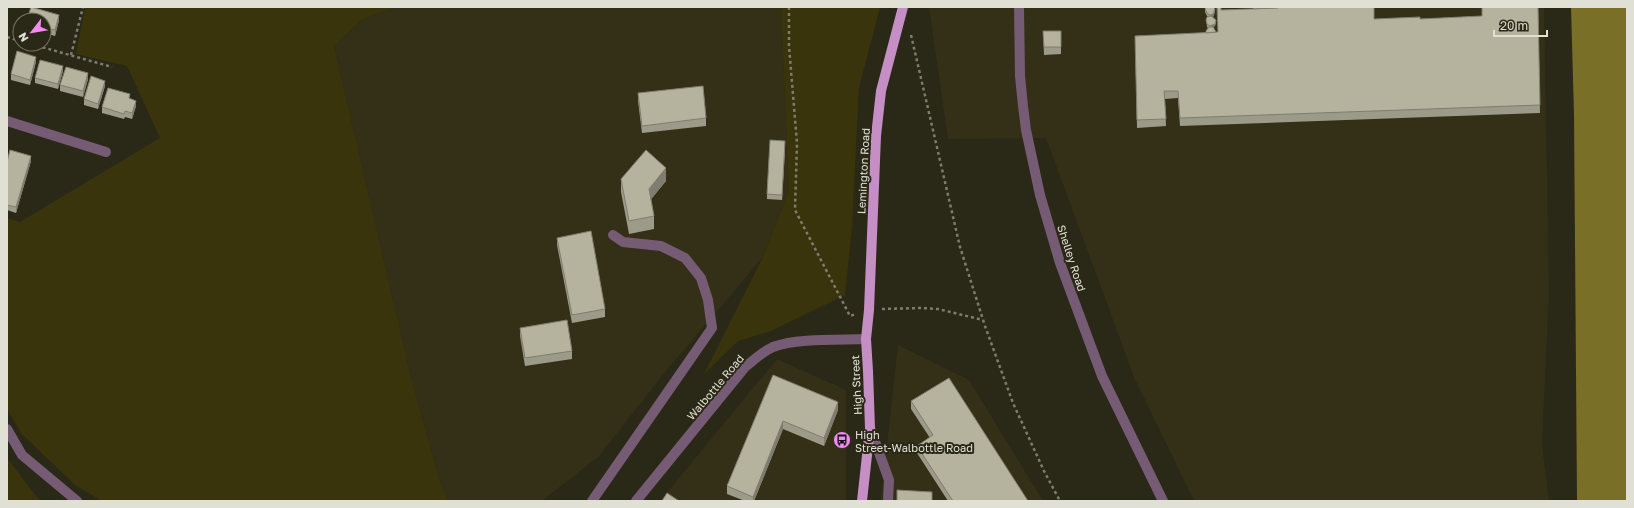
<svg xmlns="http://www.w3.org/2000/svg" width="1634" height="508" font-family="'Golos Text',sans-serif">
<rect width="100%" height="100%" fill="#2a2817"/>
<g fill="#333017">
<path d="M397 7H781L789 190 763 257 666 371 599 456 542 501H449L440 482 410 373 334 46 363 19Z"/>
<path d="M929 7H1544L1549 293 1542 444 1549 501H1194L1134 377 1046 138 948 139Z"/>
<path d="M898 345 969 380 1043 501H881Z"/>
<path d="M777 359 846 390V501H660Z"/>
</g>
<g fill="#39340c">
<path d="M85 7H397L363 19 334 46 410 373 440 482 449 501H102L75 485 21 433 7 409V218L20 222 160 138 127 66 76 54Z"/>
<path d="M781 7H880L859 88 852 226 845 295 771 331 738 341 704 374 763 257 789 190Z"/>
<path d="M7 458 40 501H7Z"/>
</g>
<path fill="#796f27" d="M1571 7H1627V501H1577L1574 115Z"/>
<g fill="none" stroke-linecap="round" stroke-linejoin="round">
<g stroke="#7d7c6e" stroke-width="2.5" stroke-dasharray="3 3" stroke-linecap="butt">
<path d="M789 7V46L797 143 795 210 850 316 856 314"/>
<path d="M911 35 960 247 985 326 1013 403 1044 471 1060 501"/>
<path d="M7 37 20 41"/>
<path d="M31 44 112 67"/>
<path d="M71 55 83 7"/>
<path d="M882 309 921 308 938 309 983 320"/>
</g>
<g stroke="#765b75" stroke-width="10">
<path d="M1019 7 1020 76 1023 106 1026 130 1040 195 1060 263 1102 376 1163 501"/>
<path d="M7 121 106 152"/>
<path d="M870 428 889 480 888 501"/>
<path d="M7 429 22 455 77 501"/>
<path d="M592 501 712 328 708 300 701 278 685 258 661 246 623 242 613 235"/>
<path d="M636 501 745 367C754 360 762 352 773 347 795 338 840 340 866 339"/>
</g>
<path stroke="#c58ec4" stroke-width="10" d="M862 501 870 428 868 371 866 339 869 310 876 136 881 91 903 7"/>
</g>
<g fill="#9c9a88">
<path d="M1253 7H1262V8L1374 19H1420L1482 16 1538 7 1540 113 1180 126 1178 98 1165 99 1166 126 1137 128 1135 36 1206 33V31L1208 28 1207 27 1206 20 1208 17 1207 16 1205 12V9L1215 12 1213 17 1216 23 1215 26 1213 27 1216 32H1218L1221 10 1253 9Z"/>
<path d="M44 20H59L55 36 44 33Z"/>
<path d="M1043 31H1061V54L1044 55Z"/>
<path d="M36 62 30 85 11 80V74Z"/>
<path d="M63 71 58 89 35 83V78Z"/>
<path d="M88 79 83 97 60 91V85Z"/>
<path d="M105 86 98 109 84 105V99Z"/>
<path d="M638 93 706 118V126L642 133 638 101Z"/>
<path d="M130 99 136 106 132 119 125 117 124 119 102 113V107Z"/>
<path d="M785 147 782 200 767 199V194Z"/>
<path d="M31 161 16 213 7 210V162Z"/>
<path d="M621 179 666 181 651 199 654 216V229L629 234 621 192Z"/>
<path d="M557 238 605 309V317L572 323 557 245Z"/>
<path d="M520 328 572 351V359L525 366 520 336Z"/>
<path d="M773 375 838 410 824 446 783 429 754 501H745L727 494V486Z"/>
<path d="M911 401 1028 501H948L917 453V446L930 438 911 409Z"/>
</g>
<g fill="#7f7d6f">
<path d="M1215 9V12L1213 17 1210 18V15Z"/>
<path d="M59 15V20L55 36V30Z"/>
<path d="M1216 20 1215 26 1210 29V26Z"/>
<path d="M36 57V62L30 85V80Z"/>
<path d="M63 66V71L58 89V84Z"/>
<path d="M88 73V79L83 97V91Z"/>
<path d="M105 81V86L98 109V104Z"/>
<path d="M136 101V106L132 119V113Z"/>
<path d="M785 141V147L782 200V195Z"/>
<path d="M31 156V161L16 213V207Z"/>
<path d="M666 168V181L649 202V189Z"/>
<path d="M838 402V410L824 446V438Z"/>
<path d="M783 421V429L754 501H753V497Z"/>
</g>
<g fill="#b5b39e" stroke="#7f7d6f">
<path d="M31 7 59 15 55 30 44 27V20H27Z"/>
<path d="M1206 7H1213L1215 9 1213 14 1210 15 1207 13 1205 9Z"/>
<path d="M1217 7H1221V10L1278 8V7H1374V19L1420 17V19L1482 16V7H1538L1540 105 1180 118 1178 91H1164L1166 119 1137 120 1135 36 1218 32Z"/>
<path d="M1253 7H1262L1260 8 1254 9Z"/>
<path d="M1211 16 1216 20 1215 24 1210 26 1207 24 1206 20 1207 17Z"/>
<path d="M1209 27H1213L1216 32 1206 33V31Z"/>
<path d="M1043 31H1061V47H1044Z"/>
<path d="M17 51 36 57 30 80 11 74Z"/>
<path d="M40 60 63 66 58 84 35 78Z"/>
<path d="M66 67 88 73 83 91 60 85Z"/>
<path d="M91 76 105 81 98 104 84 99Z"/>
<path d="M703 86 706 118 642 126 638 93Z"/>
<path d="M108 88 130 94 129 98 136 101 132 113 125 111 124 114 102 107Z"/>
<path d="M770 140 785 141 782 195 767 194Z"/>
<path d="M10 150 31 156 16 207 7 205V162Z"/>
<path d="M646 150 666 168 649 189 654 216 629 221 621 179Z"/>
<path d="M591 231 605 309 572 315 557 238Z"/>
<path d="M567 320 572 351 525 358 520 328Z"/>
<path d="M773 375 838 402 824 438 783 421 753 497 727 486Z"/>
<path d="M949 378 1028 501H953L917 446 933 435 911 401Z"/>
<path d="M897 490 932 492V501H897Z"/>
<path d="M667 493 679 501H662Z"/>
</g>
<defs>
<g id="bus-disc" transform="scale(0.9)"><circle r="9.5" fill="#f28af2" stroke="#2a2817"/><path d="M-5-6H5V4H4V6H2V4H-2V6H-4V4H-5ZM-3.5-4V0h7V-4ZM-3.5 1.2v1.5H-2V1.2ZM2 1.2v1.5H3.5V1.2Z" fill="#111"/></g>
</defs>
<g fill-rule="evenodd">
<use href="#bus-disc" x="842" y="440"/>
</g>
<g text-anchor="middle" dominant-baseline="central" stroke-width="4" stroke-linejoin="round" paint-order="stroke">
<g font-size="11" fill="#e1e0d5" stroke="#2a2817">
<text transform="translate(863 171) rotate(-87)">Lemington Road</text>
<text transform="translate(1072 258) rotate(72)">Shelley Road</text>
<text transform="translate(856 385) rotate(-93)">High Street</text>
<text transform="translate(715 387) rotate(-50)">Walbottle Road</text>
</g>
<g font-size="11" fill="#e1e0d5" stroke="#2a2817" text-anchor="start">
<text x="855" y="434">High<tspan x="855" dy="13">Street-Walbottle Road</tspan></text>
</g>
</g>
<rect width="1634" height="508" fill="none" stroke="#e1e0d5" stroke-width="16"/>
<g transform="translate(32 32) rotate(239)"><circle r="19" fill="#2a2817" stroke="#737263"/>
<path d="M0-3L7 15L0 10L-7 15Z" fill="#f28af2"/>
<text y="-6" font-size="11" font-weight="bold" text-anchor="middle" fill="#e1e0d5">N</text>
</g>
<path d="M1494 30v6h53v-6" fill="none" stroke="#e1e0d5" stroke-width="2"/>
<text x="1500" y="30" font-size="12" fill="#e1e0d5" stroke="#2a2817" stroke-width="3" paint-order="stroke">20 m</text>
</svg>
